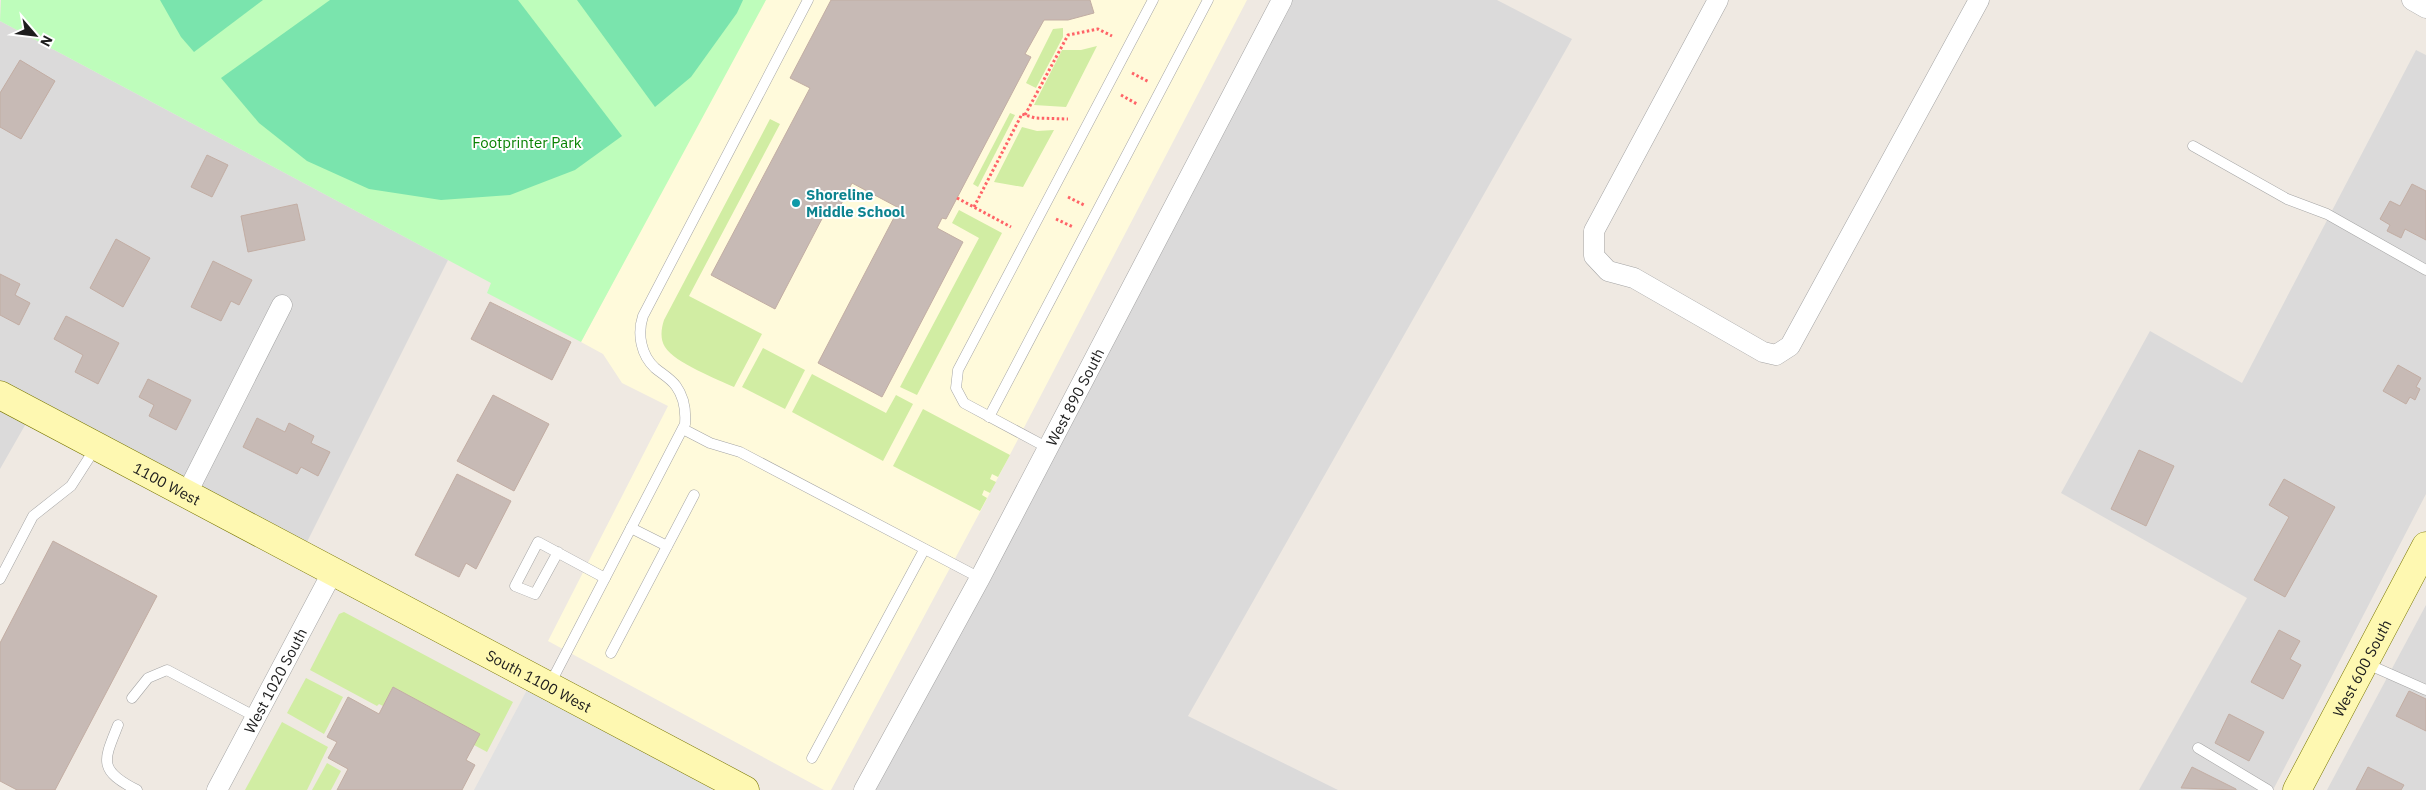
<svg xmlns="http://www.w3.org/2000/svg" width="2426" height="790" font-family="'IBM Plex Sans',sans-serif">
<rect width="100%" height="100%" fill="#efe9e2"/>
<g fill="#dbdada">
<path d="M1282 0H1497L1572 39 1188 716 1338 790H864Z"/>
<path d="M0 21 448 260 301 554 32 413 0 469Z"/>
<path d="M2416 50 2426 55V494L2273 790H2139L2247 598 2061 493 2150 331 2242 383Z"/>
<path d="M2426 605V790H2327Z"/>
</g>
<path fill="#fffadb" d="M764 0H1247L980 512 831 790H824L548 641 668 406 622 383 603 354 581 342Z"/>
<g fill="#d1eda3">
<path d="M1063 28V37L1036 88 1026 83 1053 29Z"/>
<path d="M1097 46 1066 107 1034 105 1062 50H1081Z"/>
<path d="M1010 113 1015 115 978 187 973 184Z"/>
<path d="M770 119 780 124 689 296 762 334 734 387C717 379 675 363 665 347 660 339 661 329 664 320Z"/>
<path d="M1022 127 1037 131 1054 130 1023 187 994 182Z"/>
<path d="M959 210 1002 233 917 395 900 387 979 238 952 223Z"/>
<path d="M763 348 805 370 785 409 742 387Z"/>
<path d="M812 374 886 413 896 395 913 404 883 461 792 412Z"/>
<path d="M923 409 1010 455 998 477 992 474 990 479 996 482 990 493 984 490 982 495 987 498 980 511 893 466Z"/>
<path d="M344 612 513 702 487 752 474 745 480 734 393 687 383 706 379 704 377 706 310 670 339 614Z"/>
<path d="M306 678 343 697 324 734 287 713Z"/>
<path d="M282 722 328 747 307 790H245Z"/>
<path d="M327 763 341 771 331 790H312Z"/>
</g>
<path fill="#befdbb" d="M1 0H766L581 342 487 293 491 283 0 21Z"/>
<g fill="#7ae4ad">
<path d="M160 0H263L194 52 181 37Z"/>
<path d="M330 0H518L622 136 575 170 510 195 441 200 369 189 307 161 259 123 221 78Z"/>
<path d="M577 0H743L737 13 691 77 655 107Z"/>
</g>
<path fill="#e1e1e1" d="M527 690 711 788 710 790H474Z"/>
<g fill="#c7bab5" stroke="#c2ada3">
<path d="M831 0H1090L1094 13 1068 20H1044L1025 54 1031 57 946 219 942 218 937 228 963 242 882 397 818 363 899 208 852 183 834 218 825 213 775 309 711 275 810 88 790 78Z"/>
<path d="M20 60 55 81 21 139 0 127V93Z"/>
<path d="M207 155 228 165 212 197 191 187Z"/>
<path d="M2412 184 2426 191V240L2405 229 2401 238 2387 231 2390 225 2380 219 2390 201 2400 206Z"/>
<path d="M297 204 305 240 248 252 241 216Z"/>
<path d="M116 239 150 258 123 307 90 288Z"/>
<path d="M213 261 252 280 239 305 231 301 221 321 191 307Z"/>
<path d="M0 274 20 284 15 295 30 303 19 325 0 315Z"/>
<path d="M490 302 571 342 552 380 471 339Z"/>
<path d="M66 316 119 343 98 384 75 372 83 355 54 339Z"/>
<path d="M2398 365 2421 378 2416 387 2420 389 2415 400 2410 397 2406 404 2383 391Z"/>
<path d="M148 379 191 400 176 430 149 416 154 405 139 397Z"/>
<path d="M493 395 549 424 514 491 457 461Z"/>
<path d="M257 418 285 432 289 423 314 436 311 443 330 452 318 476 301 467 297 474 243 447Z"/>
<path d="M2139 450 2174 466 2146 526 2111 509Z"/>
<path d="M457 474 511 501 476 569 466 563 459 577 415 555Z"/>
<path d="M2284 479 2335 507 2285 597 2254 580 2289 517 2269 505Z"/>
<path d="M53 541 157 596 55 790H17L0 781V643Z"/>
<path d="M2279 630 2300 641 2290 659 2301 665 2283 699 2251 682Z"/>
<path d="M393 687 480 734 466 760 475 765 462 790H337L348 769 328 758 337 742 327 737 348 697 379 714Z"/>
<path d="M2409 691 2426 699V731L2396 716Z"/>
<path d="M2229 714 2264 732 2249 761 2215 743Z"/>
<path d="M2192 767 2236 789V790L2181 788Z"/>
<path d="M2368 767 2404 785 2401 790H2356Z"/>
</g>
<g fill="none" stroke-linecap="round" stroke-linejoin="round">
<g stroke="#a4a4a4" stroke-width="11">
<g id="lane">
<path d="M2193 146 2287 199 2327 214 2426 270"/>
<path d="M989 417 1208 0"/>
<path d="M683 429 710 443 740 452 980 578"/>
<path d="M1048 448 964 403 956 388 958 370 1153 0"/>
<path d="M631 528 667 546"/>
<path d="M558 552 535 594 515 586 538 542 605 578"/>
<path d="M0 579 33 516 71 486 96 447"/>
<path d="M611 653 694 495"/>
<path d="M2365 663 2426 690"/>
<path d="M550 684 685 424C686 411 684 397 676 386 670 378 662 374 655 368 641 355 637 334 643 316L808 0"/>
<path d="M132 698 148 678 167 670 256 717"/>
<path d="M118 725C104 760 97 770 137 790"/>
<path d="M2198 748 2268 790"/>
<path d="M812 758 924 550"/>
</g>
</g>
<g stroke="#a4a4a4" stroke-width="21">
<g id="street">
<path d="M1718 0 1594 231V256L1608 271 1634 278 1763 352 1776 355 1790 346 1979 0"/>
<path d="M2412 0 2426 8"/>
<path d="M186 495 282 305"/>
<path id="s1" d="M217 790 333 571"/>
<path id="s2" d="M864 790 980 578 1282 0"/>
</g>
</g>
<g stroke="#787600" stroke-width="29">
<g id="secondary">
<path id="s3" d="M0 395 745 790"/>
<path id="s4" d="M2297 790 2426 546"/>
</g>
</g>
<g stroke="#ff6367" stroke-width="3" stroke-dasharray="2.5 2.5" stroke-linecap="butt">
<path d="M1132 73 1149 82"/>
<path d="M1121 95 1137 104"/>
<path d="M1025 115 1068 35 1098 29 1112 36"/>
<path d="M1068 197 1084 205"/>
<path d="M957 198 1011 227"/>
<path d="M974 207 1022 114 1035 118 1068 119"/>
<path d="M1056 219 1073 227"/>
</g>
<use href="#lane" stroke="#fff" stroke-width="10"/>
<use href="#street" stroke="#fff" stroke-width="20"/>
<use href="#secondary" stroke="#fef8b1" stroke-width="28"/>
</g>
<circle fill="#0f9aa8" stroke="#fff" stroke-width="2" cx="796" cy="203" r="5"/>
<g text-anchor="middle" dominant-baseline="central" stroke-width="4" stroke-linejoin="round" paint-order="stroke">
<g font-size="15" fill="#098204" stroke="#fff">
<text x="527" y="142">Footprinter Park</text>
</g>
<g font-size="15" font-weight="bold" fill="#0d838f" stroke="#fff" text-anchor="start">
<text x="806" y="194">Shoreline<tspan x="806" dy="17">Middle School</tspan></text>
</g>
<g font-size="15" fill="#1d1d1d" stroke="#fff">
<text stroke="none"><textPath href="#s2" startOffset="446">West 890 South</textPath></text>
<text stroke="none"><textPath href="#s3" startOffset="189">1100 West</textPath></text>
<text stroke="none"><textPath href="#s4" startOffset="138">West 600 South</textPath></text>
<text stroke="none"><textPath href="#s1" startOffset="124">West 1020 South</textPath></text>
<text stroke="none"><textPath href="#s3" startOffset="610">South 1100 West</textPath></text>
</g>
</g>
<g transform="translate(35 35) rotate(118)" stroke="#ffffff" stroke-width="4" paint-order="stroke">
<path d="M0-4L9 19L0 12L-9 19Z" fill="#1d1d1d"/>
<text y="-8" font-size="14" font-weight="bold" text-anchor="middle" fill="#1d1d1d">N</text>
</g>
</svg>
